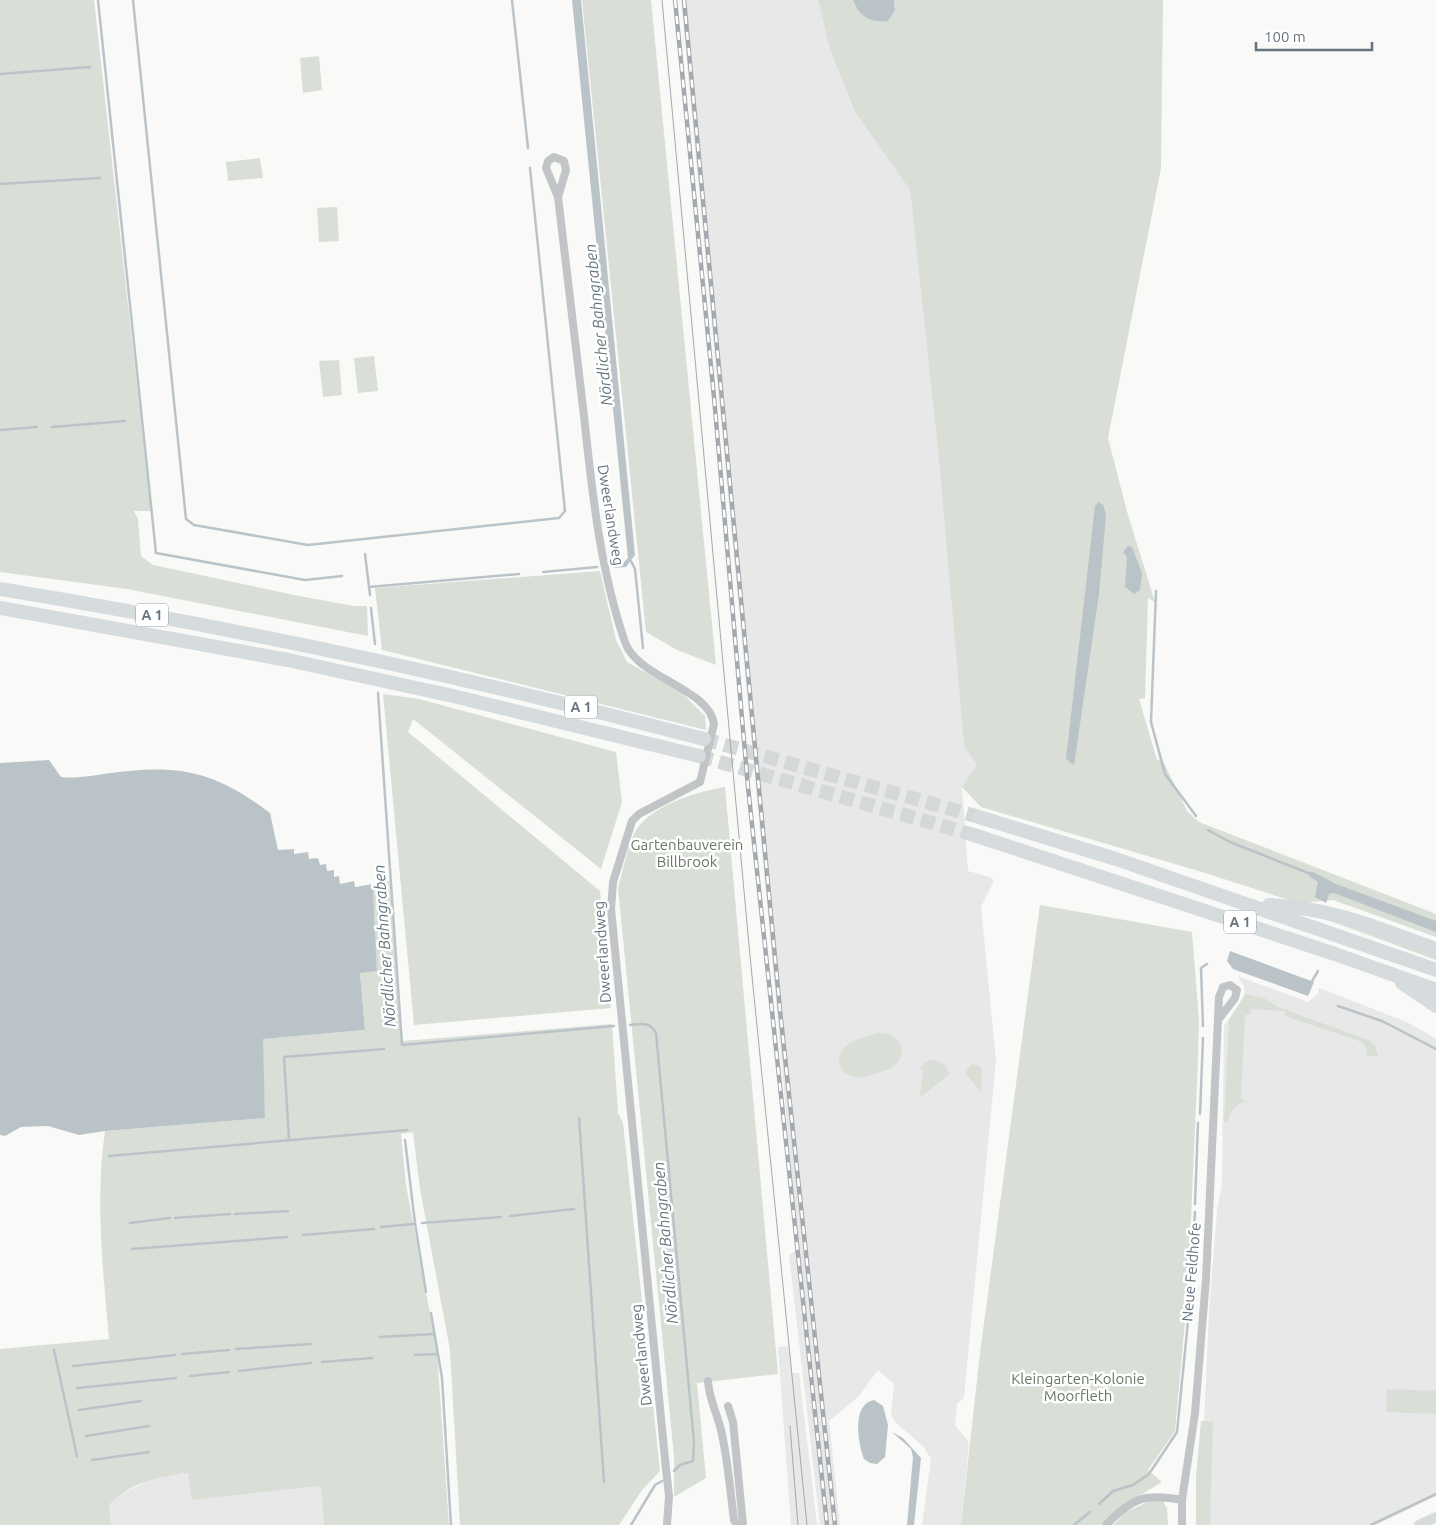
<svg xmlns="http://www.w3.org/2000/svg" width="1436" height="1525" font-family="Ubuntu,sans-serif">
<rect width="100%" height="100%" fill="#f9f9f7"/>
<g fill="#e7e8e7">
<path d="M681 0H818L830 50 855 112 910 190 938 451 964 746 977 765 962 787 968 871 990 877 994 881 981 907 996 1060 964 1397 957 1404 955 1425 969 1442 961 1525H922L931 1459 923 1446 895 1422 891 1414 894 1384 878 1370 859 1396 829 1421 840 1525H820L789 1255 798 1249 776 999Z"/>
<path d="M1238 976 1308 1002 1318 994 1319 988 1407 1022 1436 1039V1496L1376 1525H1205L1201 1489 1209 1312 1217 1211 1222 1184 1224 1026 1245 996 1244 987Z"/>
<path d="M789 1346 792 1373H799L817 1525H791L778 1347Z"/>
<path d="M189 1473 192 1500 321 1486 324 1525H111L109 1505 117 1496 158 1476Z"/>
</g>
<g fill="#d9ded7">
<path d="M0 0H94L151 511H134L138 519 141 556 153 565 299 596 354 606H367L368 636 127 589 0 572Z"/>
<path d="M582 0H651L716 665 677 650 646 632Z"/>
<path d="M818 0H853L856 8 895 10 894 0H1163L1161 168 1108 438 1128 515 1155 602 1148 598 1145 698 1139 699 1157 760 1162 759 1187 811 1199 822 1436 914V937L1333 900 1298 903 1202 872 981 807 962 787 977 765 964 746 938 451 910 190 855 112 830 50Z"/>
<path d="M319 56 322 90 303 93 300 58Z"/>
<path d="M260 158 263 178 228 181 226 162Z"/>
<path d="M337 207 339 241 319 242 317 208Z"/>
<path d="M374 356 378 391 358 393 354 358Z"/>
<path d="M339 360 342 395 323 397 319 361Z"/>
<path d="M600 571 616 640 627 662 681 692 705 716 706 730 382 650 375 588Z"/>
<path d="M383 694 419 699 616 752 622 802 601 869 413 719 408 732 600 891 611 1008 414 1025Z"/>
<path d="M725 787 778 1374 697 1383 706 1478 674 1497V1456L618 888C623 871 626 852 633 836 646 806 696 792 725 787Z"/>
<path d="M389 881 403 1041 612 1024 618 1113 623 1123 660 1471 642 1490 619 1525H460L450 1350 420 1189 413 1132 401 1134 406 1185 437 1351 449 1525H324L321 1486 192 1500 188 1473C160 1476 128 1483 109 1505L111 1525H0V1349L109 1339C103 1270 95 1200 105 1131L265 1118 262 1039 365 1030 360 972 377 971 373 884Z"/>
<path d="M1040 905 1192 932 1199 1021 1198 1059 1188 1288 1175 1431 1148 1470 1162 1482 1119 1508 1101 1525H961L980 1353Z"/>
<path d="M1314 913 1436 953V960L1314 915Z"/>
<path d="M1245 994 1264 998 1278 1007 1368 1040 1375 1045 1378 1056H1367L1366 1047 1362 1042 1285 1016V1011L1251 1009 1250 1015H1245L1241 1099 1246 1101C1235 1105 1230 1110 1228 1122H1224L1229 1020Z"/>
<path d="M878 1033C896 1031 911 1051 895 1065 888 1071 876 1073 867 1076 846 1084 829 1060 846 1046 854 1039 868 1037 878 1033Z"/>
<path d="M935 1060 944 1064 950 1074 919 1098 924 1070 920 1069C923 1062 929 1060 935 1060Z"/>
<path d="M972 1064 977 1065 982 1069 981 1092 965 1073Z"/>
<path d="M1387 1389 1436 1391V1414L1386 1412Z"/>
<path d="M1201 1421H1213L1210 1525H1196V1477Z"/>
<path d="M1150 1501H1163L1167 1508 1168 1525H1113L1126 1512Z"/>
</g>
<g fill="#bac4c8">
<path d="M572 0H581L635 555 626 567 613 568 614 562H624L628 558Z"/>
<path d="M853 0H894L895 10 888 21C871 23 859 17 853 0Z"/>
<path d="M1099 502 1103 505 1106 515 1099 594 1074 765 1066 759 1095 506Z"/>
<path d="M1128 546 1132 547 1142 573 1140 590 1134 594 1125 587 1127 557 1123 552Z"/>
<path d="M49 760 61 777C79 779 93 775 111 773 180 764 214 771 270 813L278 850 294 849V854L308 852 309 859 318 858 320 865 326 864 327 871 334 870V877L339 876 340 884 354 881 355 887 373 884 377 971 360 973 365 1030 263 1039 265 1118 105 1131 79 1135 48 1126 21 1127 5 1136 0 1135V763Z"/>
<path d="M1311 871 1336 884 1436 921V932L1334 893 1329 894 1326 903 1315 897 1318 882 1309 876Z"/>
<path d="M1230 951 1314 982 1308 996 1233 969 1227 961Z"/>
<path d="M874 1400 883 1406 888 1425 885 1457 877 1464 870 1463 864 1459C858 1444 851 1404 874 1400Z"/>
<path d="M892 1432 903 1438 921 1458 914 1525H907L913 1457 911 1449Z"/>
</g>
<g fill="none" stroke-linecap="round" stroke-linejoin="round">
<g stroke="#bac4c8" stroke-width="2.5">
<path d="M98 0 156 553 305 580 342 576"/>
<path d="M133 0 186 519 194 525 308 545 559 518 565 511 530 168"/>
<path d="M512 0 528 148"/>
<path d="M0 74 90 67"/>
<path d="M0 184 100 178"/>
<path d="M52 427 125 421"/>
<path d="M0 430 37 427"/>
<path d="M365 554 370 595"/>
<path d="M631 561 635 569 643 648"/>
<path d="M543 572 597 567"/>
<path d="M369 587 519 574"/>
<path d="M1156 591 1151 722 1165 774 1196 816"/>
<path d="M371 608 375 644"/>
<path d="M378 693 402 1045 614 1026"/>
<path d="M1208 830 1230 842 1313 875"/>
<path d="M1311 983 1318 971"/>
<path d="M1338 1006 1382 1021 1436 1049"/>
<path d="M630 1025C641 1024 650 1021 656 1033L694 1442 693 1461 680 1465 674 1471"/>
<path d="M1203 1026 1201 968 1207 964"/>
<path d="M1200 1114 1203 1038"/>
<path d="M579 1118 604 1482"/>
<path d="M289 1140 284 1057 384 1049"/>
<path d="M405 1140 415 1223 426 1292"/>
<path d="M109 1156 407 1130"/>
<path d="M1195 1204 1198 1123"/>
<path d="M235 1214 288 1211"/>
<path d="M510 1216 574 1209"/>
<path d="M175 1218 230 1214"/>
<path d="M130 1223 170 1218"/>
<path d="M422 1223 501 1217"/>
<path d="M381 1227 414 1224"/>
<path d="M303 1235 374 1229"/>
<path d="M132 1249 287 1237"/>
<path d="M431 1313 442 1378 451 1525"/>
<path d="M380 1337 434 1334"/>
<path d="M236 1349 311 1344"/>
<path d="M54 1350 77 1456"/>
<path d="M182 1354 229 1350"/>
<path d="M415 1355 438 1354"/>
<path d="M322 1362 372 1358"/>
<path d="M73 1366 175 1355"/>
<path d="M239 1371 311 1363"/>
<path d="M190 1376 229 1372"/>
<path d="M77 1388 176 1378"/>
<path d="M79 1410 141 1401"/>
<path d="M86 1436 149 1426"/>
<path d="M92 1460 149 1452"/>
<path d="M1099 1504 1113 1491 1133 1485 1149 1474 1177 1432 1188 1321 1195 1212"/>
<path d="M631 1525 655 1485 662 1481"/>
<path d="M1074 1525 1090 1512"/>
<path d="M1371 1525 1436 1494"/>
</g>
<g stroke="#d4d8d9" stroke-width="14" stroke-dasharray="14 7" stroke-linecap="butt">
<path d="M704 739 979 817"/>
<path d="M699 756 974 835"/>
</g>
<g stroke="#c1c5c8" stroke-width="8">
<path d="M558 197 566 170 564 161 554 157 548 161 546 168 558 197C567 270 576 343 584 416 592 492 600 569 625 642 637 678 709 688 714 724L700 782 639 814 632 821 613 882 611 909 666 1469 669 1496 667 1525"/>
<path d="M708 1381C709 1399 717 1413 721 1430 728 1460 730 1490 734 1520L737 1525"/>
<path d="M728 1406 733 1422 743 1525"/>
<path d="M1106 1525C1133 1497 1146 1493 1182 1500"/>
<path d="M1182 1525V1500L1195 1413 1206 1279 1219 997 1223 987 1230 985 1237 990 1235 998 1218 1020"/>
</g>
<path stroke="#d6dbde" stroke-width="10" d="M1419 1525 1436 1517"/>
<g stroke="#d6dbde" stroke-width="14">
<path d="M0 589C237 628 471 678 704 739"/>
<path d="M0 608 288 660 453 696 699 756"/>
<path d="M979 817 1116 859 1436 970"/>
<path d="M974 835 1335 954 1436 990"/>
<path d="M1269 905C1332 908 1377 928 1436 949"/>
<path d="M1402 983 1436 1006"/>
</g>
<g stroke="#a3a9ae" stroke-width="1">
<path d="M662 0 750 956 807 1525"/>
<path d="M790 1426 798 1525"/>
</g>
<g stroke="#a3a9ae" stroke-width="4.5">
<g id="rail">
<path d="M675 0 714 397 748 787 827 1525"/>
<path d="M684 0 780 1010 835 1525"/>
</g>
</g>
<use href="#rail" stroke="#fff" stroke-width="2.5" stroke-dasharray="8" stroke-linecap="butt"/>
</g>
<g text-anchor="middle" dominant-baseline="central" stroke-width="5" stroke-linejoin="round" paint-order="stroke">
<g fill="#fff" stroke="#949ea5" stroke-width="1">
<rect x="136" y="603.5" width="32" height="23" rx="4"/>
<rect x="565" y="695.5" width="32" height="23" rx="4"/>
<rect x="1224" y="910.5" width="32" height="23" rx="4"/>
</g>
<g font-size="14" font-weight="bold" fill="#66747f">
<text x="152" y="615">A 1</text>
<text x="581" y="707">A 1</text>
<text x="1240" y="922">A 1</text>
</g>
<g font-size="15" fill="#66747f" stroke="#fff">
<text transform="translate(611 515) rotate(81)">Dweerlandweg</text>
<text transform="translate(602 952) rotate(-94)">Dweerlandweg</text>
<text transform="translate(1191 1272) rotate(-85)">Neue Feldhofe</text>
<text transform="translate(641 1355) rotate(-96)">Dweerlandweg</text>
</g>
<g font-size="15" fill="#687865" stroke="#fff">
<text x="687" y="844">Gartenbauverein<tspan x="687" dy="17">Billbrook</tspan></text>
<text x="1078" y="1378">Kleingarten-Kolonie<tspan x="1078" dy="17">Moorfleth</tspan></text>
</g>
<g font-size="16" font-style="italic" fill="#677980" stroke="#fff">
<text transform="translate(598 325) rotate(-96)">Nördlicher Bahngraben</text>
<text transform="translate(384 946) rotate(-94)">Nördlicher Bahngraben</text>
<text transform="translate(665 1243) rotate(-95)">Nördlicher Bahngraben</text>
</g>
</g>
<path d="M1256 42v8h116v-8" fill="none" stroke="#66747f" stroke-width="2.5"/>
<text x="1264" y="42" font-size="15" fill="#66747f" stroke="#ffffff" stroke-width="4" paint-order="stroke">100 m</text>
</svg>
